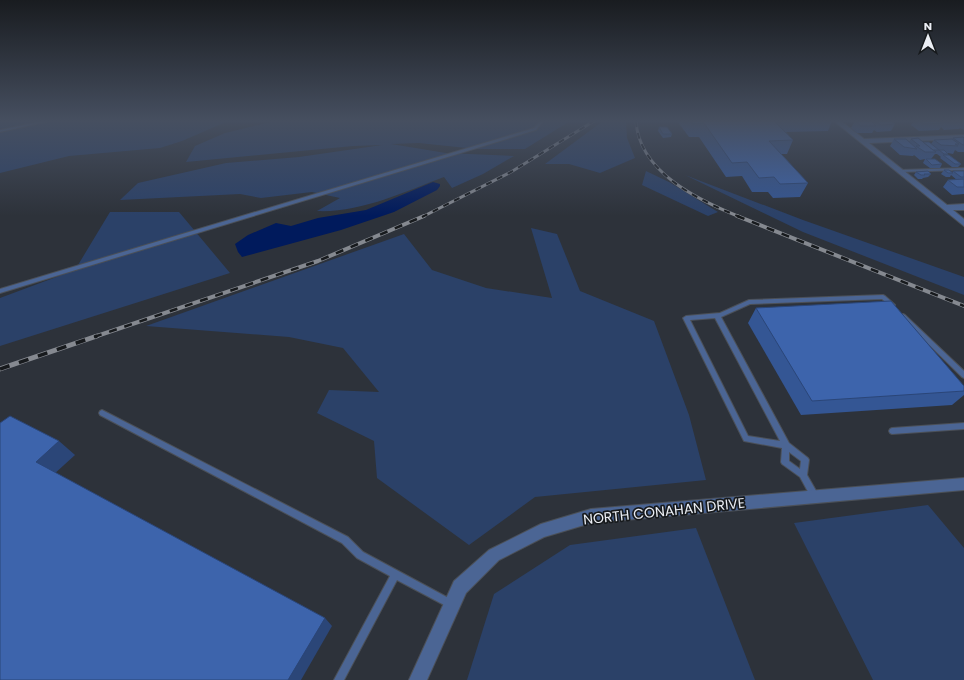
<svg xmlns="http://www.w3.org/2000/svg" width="964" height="680" font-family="Poppins,sans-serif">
<rect width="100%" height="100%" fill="#2d323a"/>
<g fill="#2b4168">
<path d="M0 121H228L182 141 160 148 69 156 0 173Z"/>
<path d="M274 121H570L525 149H476L419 143 391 144 446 153 514 156 483 174 452 188 444 177C404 192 360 213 317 211L340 198 312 192 261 198 240 194 120 200 138 183 226 163 299 157 382 145 353 146 186 162 195 146 225 133Z"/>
<path d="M603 121H626L627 138 635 158 600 173 569 164H545Z"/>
<path d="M646 171 669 182 718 212 708 216 642 185Z"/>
<path d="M685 175 803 220 964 277V295L803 232Z"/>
<path d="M110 212H179L230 273 0 346V298L75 270Z"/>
<path d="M531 228 557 234 580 291 654 321 689 415 706 480 535 497 469 545 377 478 374 441 317 413 329 390 379 392 343 348 289 337 146 326 404 234 432 270 486 288 552 298Z"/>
<path d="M928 505 964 548V680H873L794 523Z"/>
<path d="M696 528 755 680H467L494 594 570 545Z"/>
</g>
<path fill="#001a5c" d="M433 182 440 184V186L437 190 394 212 341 230 242 257 238 252 235 244 248 235 276 223 291 226 318 218 366 210Z"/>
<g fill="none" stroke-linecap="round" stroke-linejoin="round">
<g stroke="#4b5058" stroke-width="2">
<g id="service">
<path d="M42 121H50L0 132V130Z"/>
<path d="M540 121H544L536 130 0 293V289L534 128Z"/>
<path d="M964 168V170L899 172 897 171 899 170Z"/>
<path d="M883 295 885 296 894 304 895 305 894 306H890L882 299 750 304 721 317 789 443 808 458 809 460 807 475 819 496 818 499 815 500 812 499 800 477 782 464 781 462 782 448 744 441 683 318 686 316 720 313 749 300ZM715 318 780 441 748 436 690 320ZM789 452 801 461 800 469 789 461Z"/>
<path d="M903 314 905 315 964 371V378L962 377 901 317 900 316 901 315Z"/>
<path d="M102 410 348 537 363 552 454 601 455 604 454 607 451 608 448 607 397 580 344 680H334L390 576 357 558 342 543 100 415 99 413 100 411Z"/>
<path d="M964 423V429L892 434 890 433 889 431 890 429 892 428Z"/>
</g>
</g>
<g stroke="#4b5058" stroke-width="2">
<g id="minor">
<path d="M834 121H841L864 139 964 135V139L869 143 947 205 964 204V210H953L964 219V226Z"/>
<path d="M964 478V490L591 523 544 537 499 560 466 593 427 680H409L454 581 489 550 541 524 591 509Z"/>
</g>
</g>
<use href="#service" fill="#4b6594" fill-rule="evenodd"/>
<use href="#minor" fill="#4b6594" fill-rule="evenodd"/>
<g stroke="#858990" stroke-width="3">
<g id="rail-far2">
<path d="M636 121C639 172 698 200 740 217"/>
<path d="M422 217 511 172 594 121"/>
</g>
</g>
<g stroke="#858990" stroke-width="4">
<g id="rail-far1">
<path d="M737 216 964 306"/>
<path d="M94 337 318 261 424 216"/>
</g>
</g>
<g stroke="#858990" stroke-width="5">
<path id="rail" d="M0 369 97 336"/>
</g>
<use href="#rail-far2" stroke="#171a1d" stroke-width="2" stroke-dasharray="6" stroke-linecap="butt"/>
<use href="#rail-far1" stroke="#171a1d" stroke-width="2.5" stroke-dasharray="8" stroke-linecap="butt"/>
<use href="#rail" stroke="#171a1d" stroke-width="3.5" stroke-dasharray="10" stroke-linecap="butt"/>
</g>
<g fill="#345694">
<path d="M677 121H832L828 131 786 132 793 140 787 154H781L808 183 800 197 773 198 768 192H752L742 176 726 177 699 137H689Z"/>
<path d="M855 121 872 123 873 121H891L895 124 891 131 877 132 874 130 872 133H857L851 128Z"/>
<path d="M914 121H964V130L960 128 959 129 944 130 941 127 939 130 919 131 911 125Z"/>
<path d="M659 127 672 134 671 137 663 138 658 131Z"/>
<path d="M953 138H964V152H958L955 150 953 154 948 153V155L961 164 958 167H952L940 158 941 157 937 154 938 152 937 154H935L931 159 942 164 940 168H930L923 163 925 159 920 160 914 155 913 156 900 155 890 146 894 139 909 142 911 139 931 144 934 140 951 139Z"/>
<path d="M944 170 952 173 953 171H964V194L952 195 943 187 948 180H957L951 175 950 177H946L941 174Z"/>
<path d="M916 172 931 174 928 177 923 178 922 179H918L914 175Z"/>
<path d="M756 308 964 386V395L952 405 801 415 748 323Z"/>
</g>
<g fill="#2b4678">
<path d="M59 441 75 455 53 475 36 462Z"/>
<path d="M325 618 332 626 301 680H288Z"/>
</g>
<g fill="#3d64ac" stroke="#2b4678">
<path d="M691 121H774L793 140 769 141 808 183 780 184 774 177 759 178 747 162 732 163 704 123 693 124Z"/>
<path d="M855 121H871L876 126H861Z"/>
<path d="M876 121H891L895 124 881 125Z"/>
<path d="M920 121H941L944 123 924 124Z"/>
<path d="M947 121H962L964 122 949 123Z"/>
<path d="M659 127H667L672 134H663Z"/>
<path d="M963 137 964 138V145H963L953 138Z"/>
<path d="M918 138 936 152H925L916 146H920L911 139Z"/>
<path d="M894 139H906L917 149 904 147Z"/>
<path d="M952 139 959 144H955L958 146 941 145 934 140Z"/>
<path d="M923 142H929L939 150H933Z"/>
<path d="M939 150H944L948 154H944Z"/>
<path d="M943 155H949L961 164H955Z"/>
<path d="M926 159H935L942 164 932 165Z"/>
<path d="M944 170H949L953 173H948Z"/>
<path d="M928 171 931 174H924L925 175H921L916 172Z"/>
<path d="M953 171H964V177H961Z"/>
<path d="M964 179V187H957L948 180Z"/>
<path d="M891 301 964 386V391L812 401 756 308Z"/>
<path d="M10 416 59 441 36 462 325 618 288 680H0V423Z"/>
</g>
<linearGradient id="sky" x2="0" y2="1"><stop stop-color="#191c20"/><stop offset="0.56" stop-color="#464f60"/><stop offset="1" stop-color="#464f60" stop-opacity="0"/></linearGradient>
<rect width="964" height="216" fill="url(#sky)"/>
<g text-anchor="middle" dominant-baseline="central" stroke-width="3.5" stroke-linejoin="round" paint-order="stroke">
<g font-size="14" fill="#ebeef4" stroke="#171a1d">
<text transform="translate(664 511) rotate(-6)">NORTH CONAHAN DRIVE</text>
</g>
</g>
<g transform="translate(928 36)" stroke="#171a1d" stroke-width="3" paint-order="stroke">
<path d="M0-3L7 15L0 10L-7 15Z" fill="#ebeef4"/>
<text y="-6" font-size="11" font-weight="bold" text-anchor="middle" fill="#ebeef4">N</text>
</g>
</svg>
